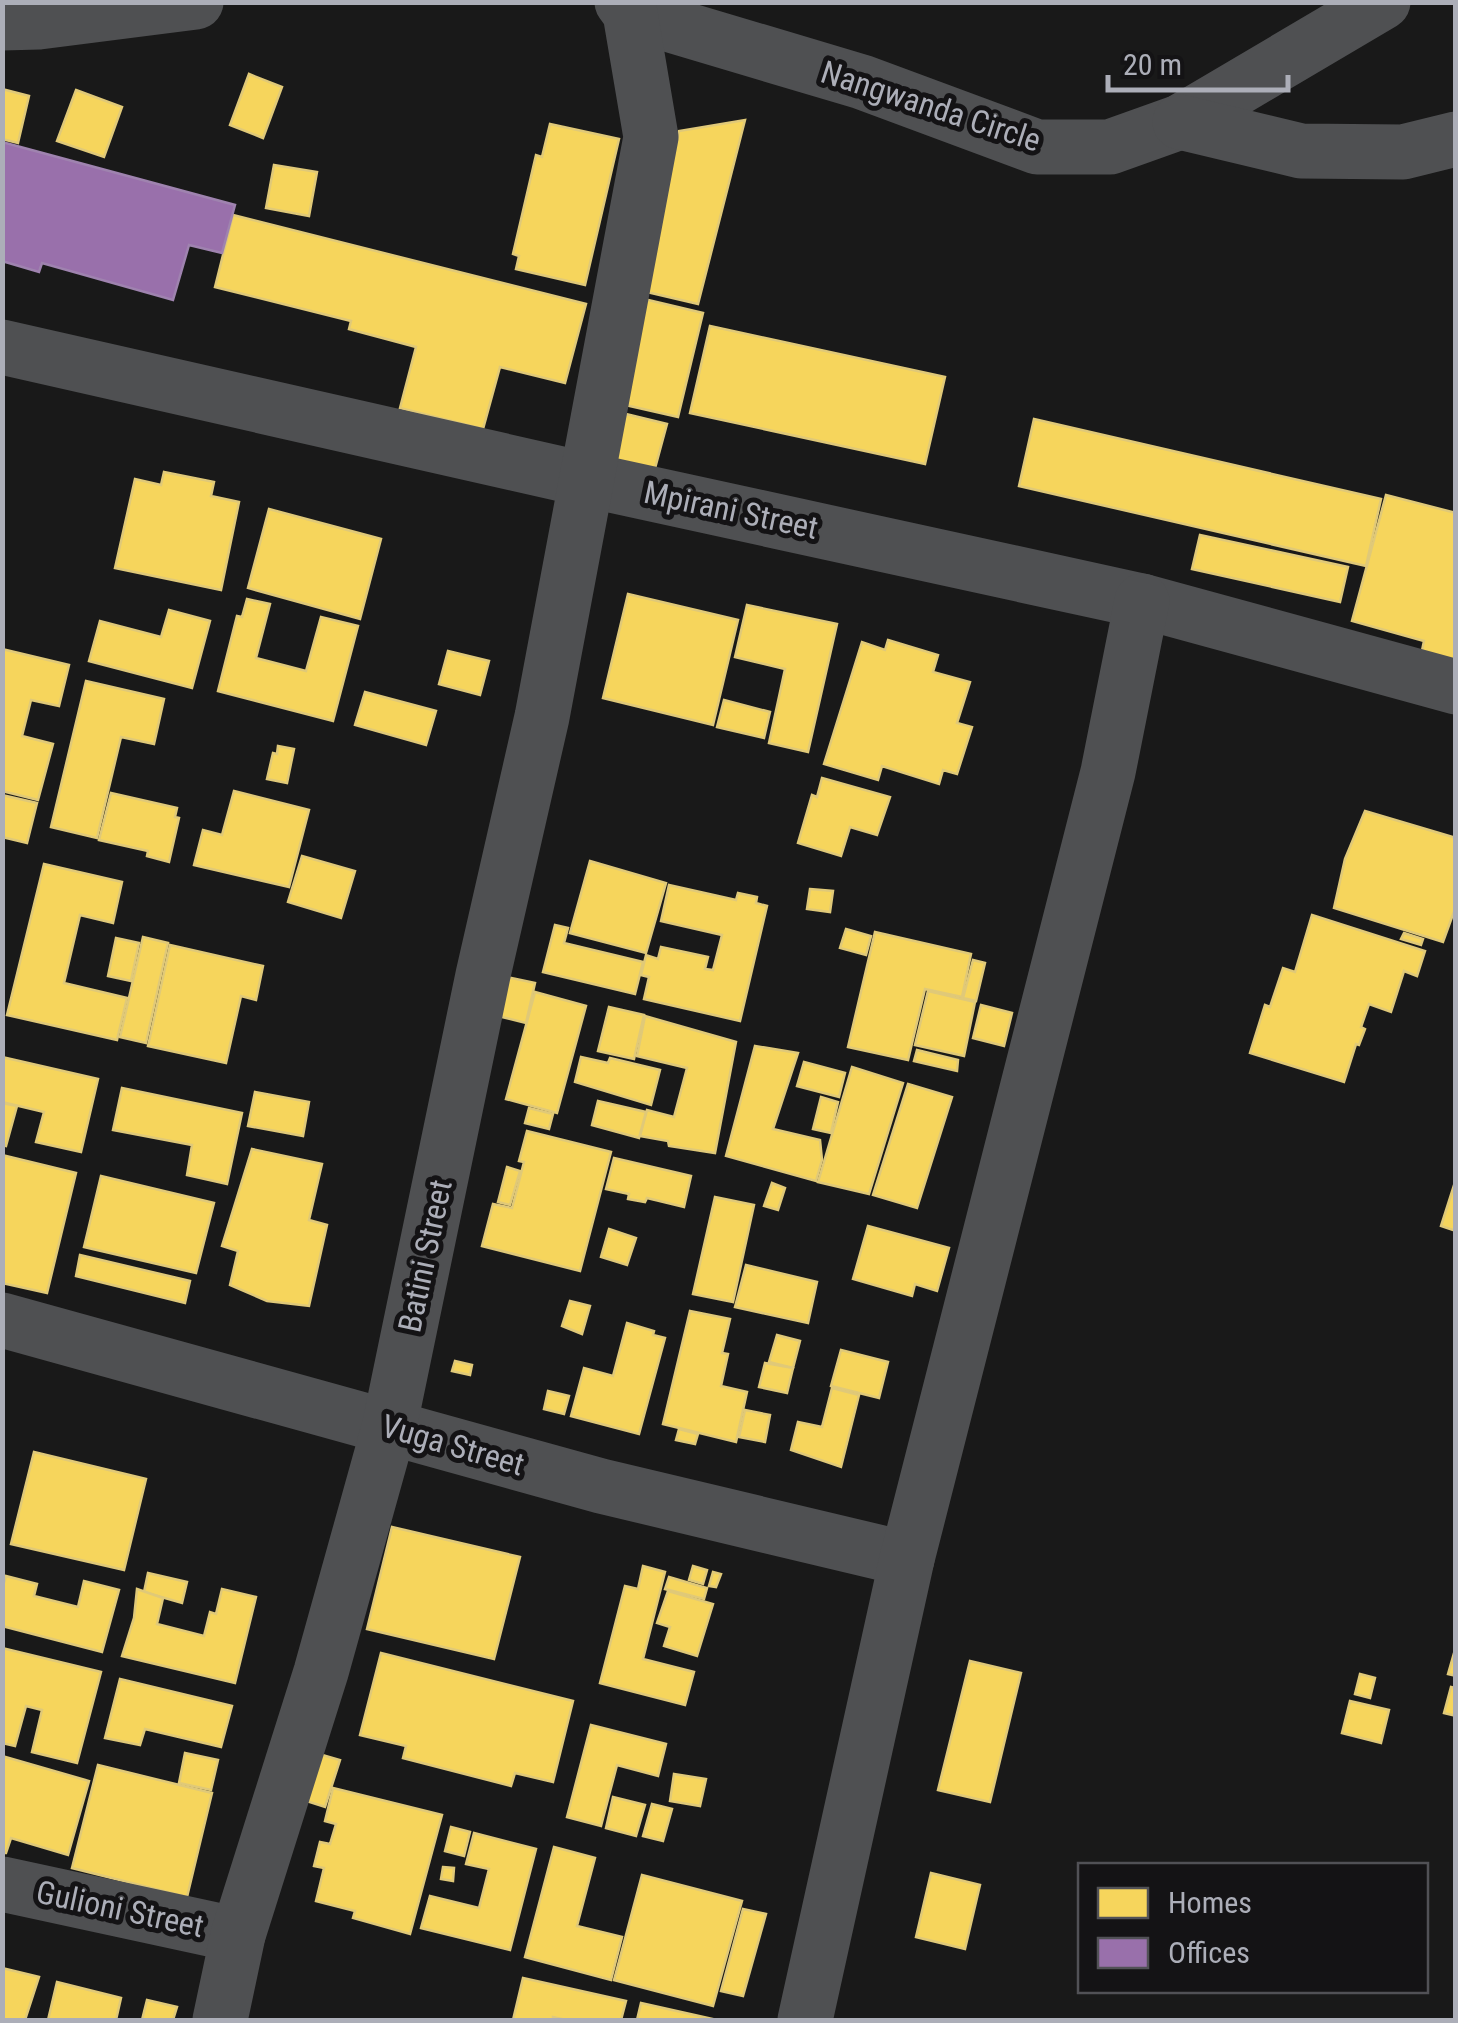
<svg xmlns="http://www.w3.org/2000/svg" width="1458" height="2023" font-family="'Roboto Condensed',sans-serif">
<rect width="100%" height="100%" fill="#191919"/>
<g fill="#f6d55c" stroke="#e0c978" stroke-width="2.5">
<path d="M249 74 282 87 263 138 230 125Z"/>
<path d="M2 89 29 96 18 143 2 139Z"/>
<path d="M76 90 122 107 104 157 57 141Z"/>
<path d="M745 120 698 304 647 292 679 131Z"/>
<path d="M550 124 619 139 585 285 516 269 519 256 513 254 536 155 542 157Z"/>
<path d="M274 165 317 172 309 216 266 208Z"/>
<path d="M233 215 586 304 565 383 500 367 483 429 400 408 416 347 349 329 351 321 215 287Z"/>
<path d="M644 299 703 313 678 417 621 404Z"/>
<path d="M710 326 945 377 925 464 690 413Z"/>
<path d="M626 414 667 424 654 472 614 463Z"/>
<path d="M1034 419 1381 499 1366 566 1019 486Z"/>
<path d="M164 472 214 482 211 496 239 502 221 590 115 568 135 479 161 485Z"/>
<path d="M1386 495 1456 513V671L1420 660 1424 641 1352 621Z"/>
<path d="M269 509 381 539 360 619 248 588Z"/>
<path d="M1200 535 1348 567 1340 602 1192 569Z"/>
<path d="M628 594 738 620 713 725 603 698Z"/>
<path d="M247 599 270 604 256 658 306 671 321 617 358 626 333 721 218 691 237 616 242 617Z"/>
<path d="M747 605 837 624 808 752 769 743 785 669 735 657Z"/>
<path d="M169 610 210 621 192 688 89 661 100 621 161 637Z"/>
<path d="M888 640 938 655 933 672 970 682 957 723 972 727 957 774 943 770 939 784 882 766 878 780 824 764 862 642 885 650Z"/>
<path d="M2 649 69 665 59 706 31 700 22 736 53 744 38 800 2 791Z"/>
<path d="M448 651 489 661 480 695 439 684Z"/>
<path d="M86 681 164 699 154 744 121 737 97 838 51 827Z"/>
<path d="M365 692 436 711 426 745 355 725Z"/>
<path d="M724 700 770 712 764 738 717 727Z"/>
<path d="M278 746 294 749 287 783 267 779 273 753 277 754Z"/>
<path d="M822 778 890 797 877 835 850 827 841 856 798 843 812 795 817 797Z"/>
<path d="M234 791 309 810 289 887 194 865 203 830 222 835Z"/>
<path d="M111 793 177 808 175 817 179 818 169 862 147 856 148 851 99 840Z"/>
<path d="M2 795 37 803 27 843 2 837Z"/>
<path d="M1365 811 1456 838V906L1443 942 1334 908 1345 859Z"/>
<path d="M302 856 355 871 341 918 288 902Z"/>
<path d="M590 861 666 883 646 953 570 933Z"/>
<path d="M44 864 122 882 113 923 80 915 64 983 127 998 117 1040 7 1015Z"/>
<path d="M669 885 736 900 738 893 757 897 756 903 767 906 740 1021 644 999 649 977 641 975 646 955 658 959 661 947 708 957 705 969 713 970 722 935 661 921Z"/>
<path d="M810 889 833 891 830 912 807 909Z"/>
<path d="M1312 915 1425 951 1417 976 1404 971 1391 1012 1369 1004 1361 1027 1365 1029 1359 1045 1356 1044 1344 1082 1250 1053 1265 1005 1270 1007 1283 968 1295 972Z"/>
<path d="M555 925 568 928 564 943 643 962 635 994 543 972Z"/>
<path d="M846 929 871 936 866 955 840 948Z"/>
<path d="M875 932 971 954 962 997 925 989 908 1060 848 1047Z"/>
<path d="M1404 933 1423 939 1421 945 1401 939Z"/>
<path d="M143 937 168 943 146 1043 120 1037Z"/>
<path d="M116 938 139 943 131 981 108 976Z"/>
<path d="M170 945 263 966 256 1000 241 996 226 1063 148 1046Z"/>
<path d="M973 960 985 963 976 1001 963 998Z"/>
<path d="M507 977 535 983 526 1023 498 1016Z"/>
<path d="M928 991 975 1002 964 1056 915 1045Z"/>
<path d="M535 992 586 1006 557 1113 506 1099Z"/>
<path d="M981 1005 1012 1013 1004 1046 973 1038Z"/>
<path d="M609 1007 644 1015 634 1059 598 1051Z"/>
<path d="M645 1016 736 1042 715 1153 669 1146 668 1141 640 1136 647 1110 674 1117 687 1068 637 1056Z"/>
<path d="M755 1046 798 1053 773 1129 820 1140 822 1160 816 1181 726 1156Z"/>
<path d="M917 1050 958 1060 957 1071 914 1061Z"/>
<path d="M2 1057 98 1079 81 1152 36 1142 44 1112 2 1102Z"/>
<path d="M581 1057 608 1063 610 1058 660 1070 651 1105 575 1082Z"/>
<path d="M804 1062 845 1073 839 1097 797 1086Z"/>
<path d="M852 1067 903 1083 869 1194 818 1182Z"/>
<path d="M908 1084 952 1097 917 1208 873 1195Z"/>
<path d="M122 1088 242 1113 227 1184 187 1175 192 1145 113 1130Z"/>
<path d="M255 1092 309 1102 303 1136 248 1126Z"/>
<path d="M821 1097 838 1102 831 1133 813 1129Z"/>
<path d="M598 1101 646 1112 639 1138 592 1125Z"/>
<path d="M2 1103 17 1106 6 1146 2 1145Z"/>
<path d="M529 1108 553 1114 549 1129 525 1123Z"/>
<path d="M527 1131 611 1152 580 1271 482 1246 493 1204 512 1208 524 1162 519 1161Z"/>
<path d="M252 1149 322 1164 309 1220 327 1225 309 1306 267 1301 230 1285 238 1251 222 1246Z"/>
<path d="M2 1155 76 1173 47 1293 2 1283Z"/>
<path d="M614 1158 691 1176 684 1207 647 1198 645 1202 628 1199 629 1194 606 1189Z"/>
<path d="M507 1167 520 1171 510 1205 498 1202Z"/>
<path d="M101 1176 214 1203 196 1273 84 1247Z"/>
<path d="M1456 1179V1231L1441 1226Z"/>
<path d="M772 1183 785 1188 778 1210 764 1206Z"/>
<path d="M715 1197 754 1205 733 1302 693 1294Z"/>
<path d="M868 1226 949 1248 937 1291 915 1284 912 1296 853 1279Z"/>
<path d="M609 1229 636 1238 627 1265 601 1257Z"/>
<path d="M80 1255 190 1281 185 1303 76 1276Z"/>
<path d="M746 1265 817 1282 808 1323 735 1307Z"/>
<path d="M570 1301 590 1306 582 1334 562 1326Z"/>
<path d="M690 1311 730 1319 722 1353 728 1354 721 1386 747 1392 736 1442 663 1424Z"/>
<path d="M627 1323 654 1331 653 1335 665 1338 639 1434 571 1416 584 1368 613 1376Z"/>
<path d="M777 1335 800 1341 793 1368 769 1362Z"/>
<path d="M841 1350 888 1362 879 1398 831 1386Z"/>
<path d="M455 1361 472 1365 470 1375 452 1371Z"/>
<path d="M765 1363 793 1368 787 1393 759 1387Z"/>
<path d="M832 1388 859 1395 841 1467 791 1450 798 1422 822 1427Z"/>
<path d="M548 1391 569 1396 564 1414 544 1409Z"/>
<path d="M745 1410 770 1415 765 1442 739 1437Z"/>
<path d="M679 1429 698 1434 695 1444 676 1440Z"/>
<path d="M34 1452 146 1479 124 1570 11 1544Z"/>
<path d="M392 1527 520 1557 494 1659 367 1629Z"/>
<path d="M643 1566 665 1572 643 1659 694 1672 685 1705 600 1683 625 1586 638 1589Z"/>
<path d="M693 1566 707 1570 703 1584 689 1580Z"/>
<path d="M713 1572 721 1574 716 1587 709 1586Z"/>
<path d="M148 1573 187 1582 182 1603 144 1592Z"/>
<path d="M6 1576 37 1584 34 1596 78 1607 84 1581 119 1590 102 1652 2 1626V1590Z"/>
<path d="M669 1577 707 1588 704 1599 665 1589Z"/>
<path d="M137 1589 163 1598 157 1624 204 1636 210 1612 216 1614 222 1589 256 1597 235 1683 122 1656 134 1618Z"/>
<path d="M668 1591 713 1604 697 1656 664 1646 670 1627 657 1623Z"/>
<path d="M1456 1646V1676L1448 1674Z"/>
<path d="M2 1648 101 1672 77 1763 32 1752 42 1710 26 1706 15 1746 2 1743Z"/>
<path d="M381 1653 573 1701 553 1782 515 1773 511 1786 403 1758 406 1746 360 1735Z"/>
<path d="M970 1661 1021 1673 990 1802 938 1790Z"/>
<path d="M1360 1674 1375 1678 1370 1698 1355 1694Z"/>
<path d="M120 1679 232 1706 221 1747 145 1729 140 1745 105 1738Z"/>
<path d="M1451 1687 1456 1688V1716L1444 1713Z"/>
<path d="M1350 1701 1389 1710 1381 1743 1342 1733Z"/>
<path d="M591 1725 666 1744 658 1776 617 1765 601 1826 567 1817Z"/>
<path d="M312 1752 340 1760 325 1807 297 1798Z"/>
<path d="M185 1753 218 1760 211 1790 179 1783Z"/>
<path d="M2 1756 89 1781 68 1855 11 1838 6 1853H2Z"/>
<path d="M98 1765 212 1793 187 1897 72 1868Z"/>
<path d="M674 1774 706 1779 700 1806 670 1801Z"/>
<path d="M333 1788 442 1815 410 1934 353 1918 355 1911 316 1901 324 1868 314 1866 320 1842 330 1844 336 1824 325 1821Z"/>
<path d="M613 1797 645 1805 636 1836 606 1828Z"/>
<path d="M652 1804 672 1809 663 1841 643 1836Z"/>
<path d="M451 1827 470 1832 464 1856 445 1851Z"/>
<path d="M474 1833 536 1849 510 1950 421 1928 430 1896 479 1908 489 1869 466 1864Z"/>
<path d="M554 1847 595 1858 577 1926 622 1937 611 1980 525 1957Z"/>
<path d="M443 1867 454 1868 453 1881 441 1879Z"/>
<path d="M931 1873 980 1885 965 1949 916 1937Z"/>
<path d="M642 1875 742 1901 713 2006 614 1980Z"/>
<path d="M743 1909 766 1914 743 1996 721 1991Z"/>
<path d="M2 1968 39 1977 25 2020H2Z"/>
<path d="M523 1978 626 2001 621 2020H566L553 2017V2020H513Z"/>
<path d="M57 1982 121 1998 116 2020H48Z"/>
<path d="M147 2000 177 2007 173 2020H142Z"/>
<path d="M641 2003 717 2020H637Z"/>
</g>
<path fill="#9970ab" stroke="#9f83af" stroke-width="2.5" d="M2 142 235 205 222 253 189 245 173 300 42 263 39 272 2 261Z"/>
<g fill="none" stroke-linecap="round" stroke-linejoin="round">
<g stroke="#4f5052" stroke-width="55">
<path d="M630 13 862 82 1037 147H1110L1180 122 1383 2"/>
<path d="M2 23 39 22 196 2"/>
<path d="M1180 122 1301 151 1403 152 1456 139"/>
<path d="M2 347 588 480 1142 601 1456 687"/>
<path d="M2 1320 601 1486 907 1559"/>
<path d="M2 1884 238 1935"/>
<path d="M220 2020 238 1935 321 1672 389 1428 483 975 542 717 651 137 630 13 622 2"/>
<path d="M805 2020 907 1559 1108 772 1142 601"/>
</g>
</g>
<g text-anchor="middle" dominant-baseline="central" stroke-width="10" stroke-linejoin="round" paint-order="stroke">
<g font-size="32" fill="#acaeb8" stroke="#141315">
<text transform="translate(931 106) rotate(18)">Nangwanda Circle</text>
<text transform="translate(731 510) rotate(12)">Mpirani Street</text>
<text transform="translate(425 1256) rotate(-78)">Batini Street</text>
<text transform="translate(453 1445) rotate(16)">Vuga Street</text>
<text transform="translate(120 1909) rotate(12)">Gulioni Street</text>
</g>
</g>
<rect width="1458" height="2023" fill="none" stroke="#acaeb8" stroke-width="10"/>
<rect x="1078" y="1863" width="350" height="130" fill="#141315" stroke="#515156" stroke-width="2.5"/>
<rect x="1098" y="1888" width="50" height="30" fill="#f6d55c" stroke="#515156" stroke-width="2.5"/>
<text x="1168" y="1913" font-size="30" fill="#acaeb8">Homes</text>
<rect x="1098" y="1938" width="50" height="30" fill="#9970ab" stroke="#515156" stroke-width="2.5"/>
<text x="1168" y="1963" font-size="30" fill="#acaeb8">Offices</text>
<path d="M1108 75v15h180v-15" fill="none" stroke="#acaeb8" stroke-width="5"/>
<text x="1123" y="75" font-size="30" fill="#acaeb8" stroke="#141315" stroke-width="8" paint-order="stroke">20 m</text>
</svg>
